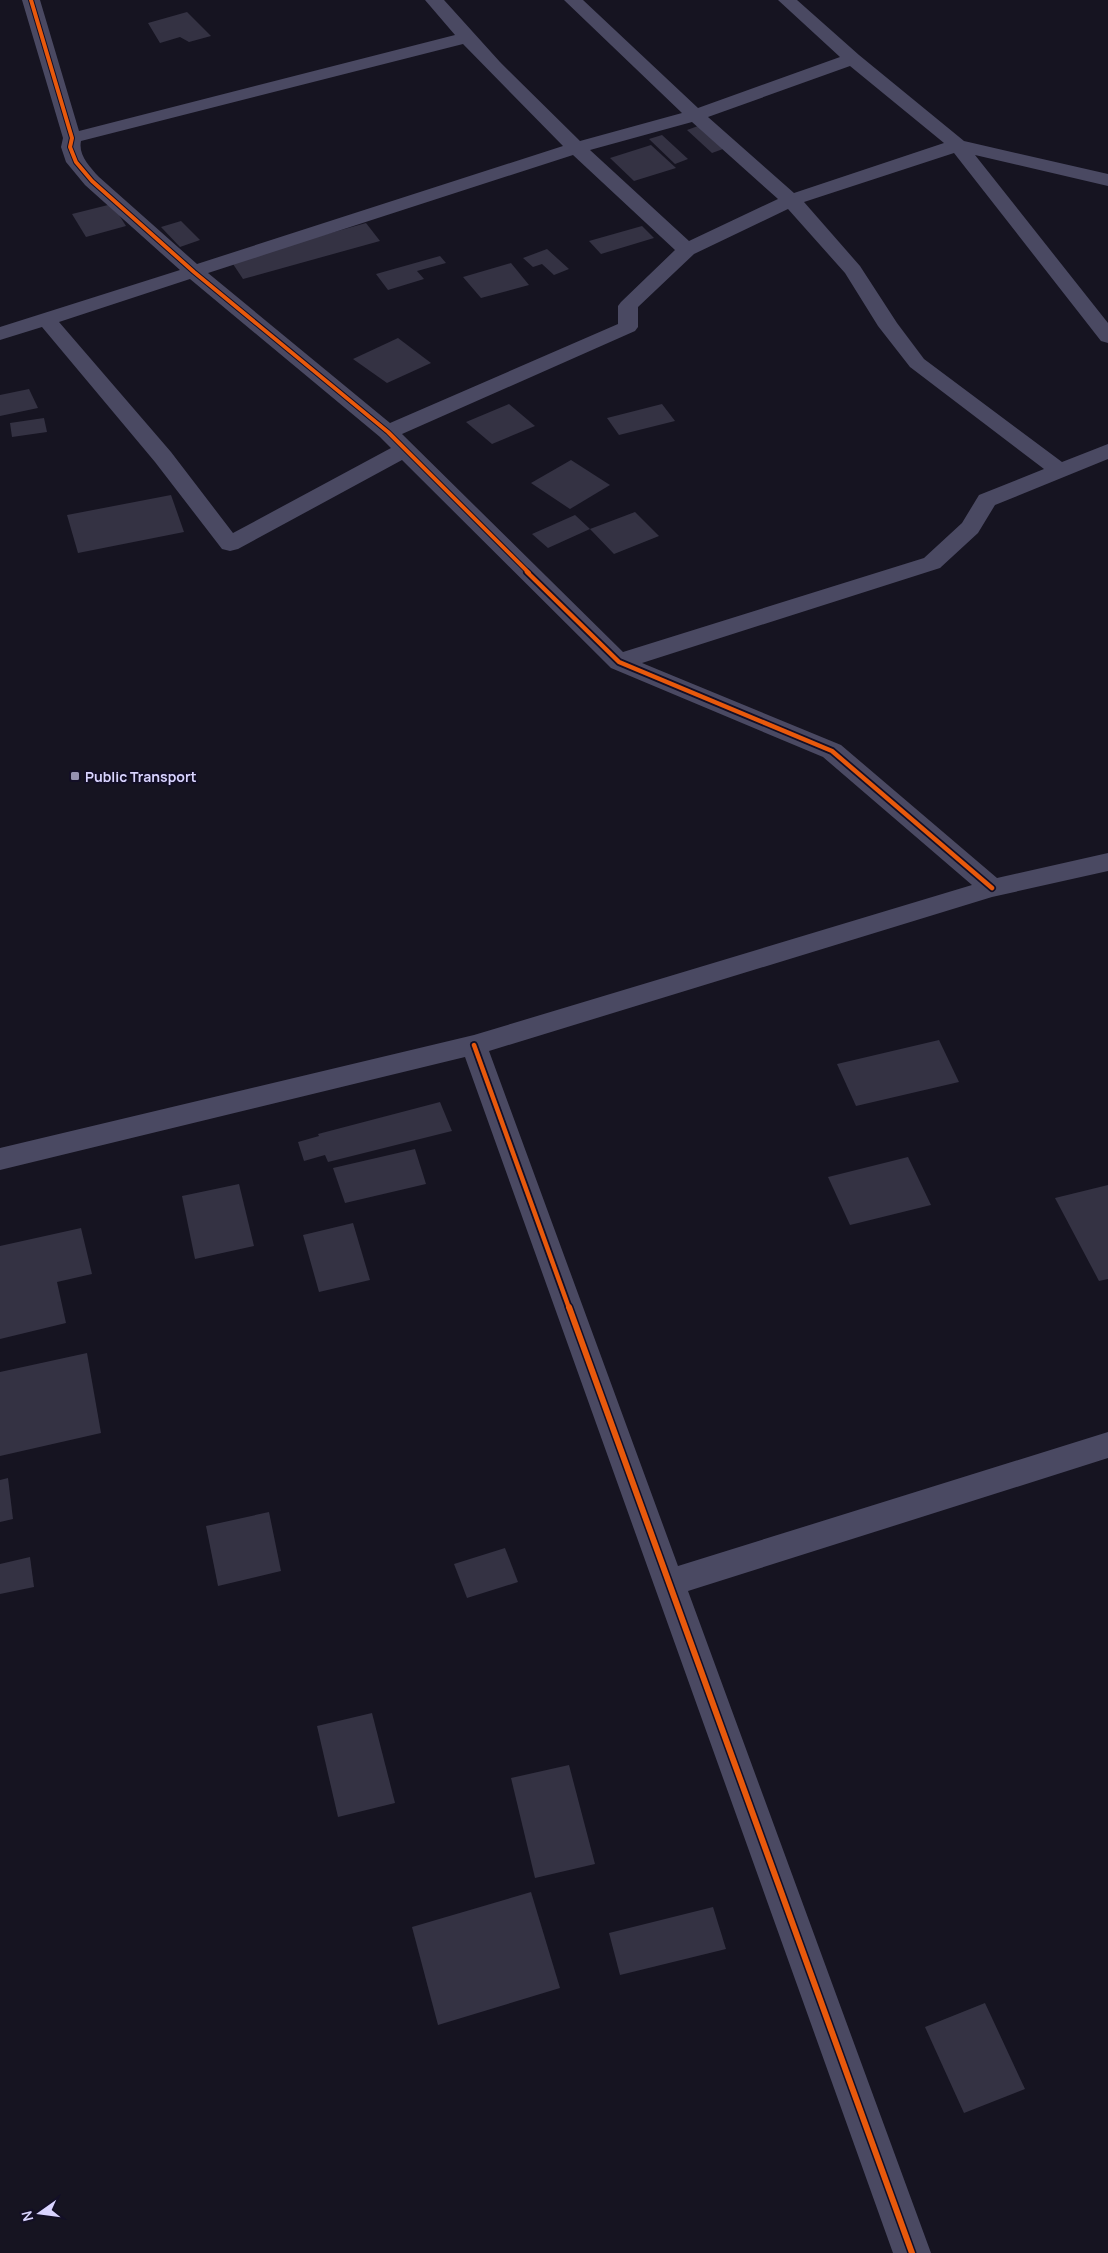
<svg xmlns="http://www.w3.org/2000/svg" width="1108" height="2253" font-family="Manrope,sans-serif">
<rect width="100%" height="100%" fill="#161421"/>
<g fill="#343243">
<path d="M187 12 211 36 189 42 180 37 160 43 148 23Z"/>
<path d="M698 126 723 149 712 153 687 130Z"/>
<path d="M662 135 688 159 675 164 649 139Z"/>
<path d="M651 145 676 168 634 181 610 158Z"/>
<path d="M112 204 126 226 86 237 72 214Z"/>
<path d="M181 221 200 240 180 247 161 227Z"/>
<path d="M366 223 380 241 243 279 231 261Z"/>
<path d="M642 226 654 238 601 254 589 241Z"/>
<path d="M547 249 569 269 554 275 542 264 533 267 523 258Z"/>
<path d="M440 256 446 263 417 271 424 279 388 290 376 274Z"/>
<path d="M511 263 529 285 481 298 463 277Z"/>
<path d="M398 338 431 363 387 383 353 359Z"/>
<path d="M29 389 38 408 0 416V395Z"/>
<path d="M509 404 535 426 492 444 466 422Z"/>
<path d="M662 404 675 421 619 435 607 418Z"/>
<path d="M44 418 47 432 12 437 10 423Z"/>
<path d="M571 460 610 485 570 509 531 483Z"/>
<path d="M171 495 184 532 78 553 67 515Z"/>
<path d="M635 512 659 536 614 554 590 529 548 548 532 534 575 515 590 529Z"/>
<path d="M939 1040 959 1082 856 1106 837 1064Z"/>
<path d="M440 1102 452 1131 328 1162 325 1155 304 1161 298 1142 319 1136 318 1134Z"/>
<path d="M415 1149 426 1184 345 1203 333 1168Z"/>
<path d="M908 1157 931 1205 850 1225 828 1177Z"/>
<path d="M239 1184 254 1246 195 1259 182 1196Z"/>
<path d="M1108 1185V1279L1099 1281 1055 1198Z"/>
<path d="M353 1223 370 1280 319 1292 303 1235Z"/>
<path d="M81 1228 92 1274 57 1282 66 1323 0 1339V1246Z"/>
<path d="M87 1353 101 1433 0 1456V1372Z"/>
<path d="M8 1478 13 1519 0 1522V1480Z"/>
<path d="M269 1512 281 1571 218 1586 206 1526Z"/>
<path d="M505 1548 518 1582 467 1598 454 1564Z"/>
<path d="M30 1557 34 1587 0 1594V1564Z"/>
<path d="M372 1713 395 1803 338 1817 317 1726Z"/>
<path d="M569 1765 595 1864 535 1878 511 1778Z"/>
<path d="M531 1892 560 1988 438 2025 412 1927Z"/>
<path d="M713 1907 726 1949 620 1975 609 1933Z"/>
<path d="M985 2003 1025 2089 964 2113 925 2027Z"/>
</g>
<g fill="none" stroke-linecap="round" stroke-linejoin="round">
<path fill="#4a4962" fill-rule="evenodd" d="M22 0H40L79 131 455 35 425 0H444L500 62 580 141 682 113 564 0H583L698 108 840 57 778 0H797L859 55 964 141 1108 174V186L975 155 1108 323V343L1101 341 954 153 804 202 860 266 897 323 924 359 1062 462 1108 444V459L995 505 978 533 940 568 642 663 841 745 997 878 1108 853V871L992 897 489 1051 678 1566 1108 1432V1458L688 1591 931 2253H893L465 1057 0 1170V1148L474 1035 972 885 823 757 611 668 402 460 238 549 230 551 222 549 155 462 42 327 0 340V327L180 270 85 185 66 162 61 147 63 138ZM463 44 563 146 197 264 99 177C90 167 78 155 81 141ZM850 66 944 143 794 193 708 117ZM692 122 778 199 689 241 590 150ZM573 155 675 250 621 302 618 306V324L390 423 208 273ZM788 209 845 273 878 326 910 367 1044 469 979 495 962 523 924 558 623 652 402 434 635 331 638 327V307L694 254ZM190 279 380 437 391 448 233 533 171 452 59 322Z"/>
<g stroke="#130f26" stroke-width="6">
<path id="cycleway-far2" d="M31 0 72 138 70 147 76 162 92 181 194 272 388 432 529 573"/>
</g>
<g stroke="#130f26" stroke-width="8">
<g id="cycleway-far1">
<path d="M527 572 619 662 832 751 992 888"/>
<path d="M474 1045 569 1308"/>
</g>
</g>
<g stroke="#130f26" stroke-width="9">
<path id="cycleway" d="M569 1307 912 2253"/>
</g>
<use href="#cycleway-far2" stroke="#e8590c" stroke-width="4"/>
<use href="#cycleway-far1" stroke="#e8590c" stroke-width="4.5"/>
<use href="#cycleway" stroke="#e8590c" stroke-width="6"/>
</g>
<rect fill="#9591b1" stroke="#130f26" stroke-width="2" x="70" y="771" width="10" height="10" rx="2.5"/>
<g text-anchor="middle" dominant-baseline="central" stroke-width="4" stroke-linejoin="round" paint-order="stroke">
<g font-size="14" font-weight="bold" fill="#d9d4ff" stroke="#130f26" text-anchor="start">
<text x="85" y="776">Public Transport</text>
</g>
</g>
<g transform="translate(40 2213) rotate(256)" stroke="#130f26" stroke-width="4" paint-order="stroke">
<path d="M0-4L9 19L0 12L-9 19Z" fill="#d9d4ff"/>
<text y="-8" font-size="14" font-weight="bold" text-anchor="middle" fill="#d9d4ff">N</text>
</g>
</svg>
